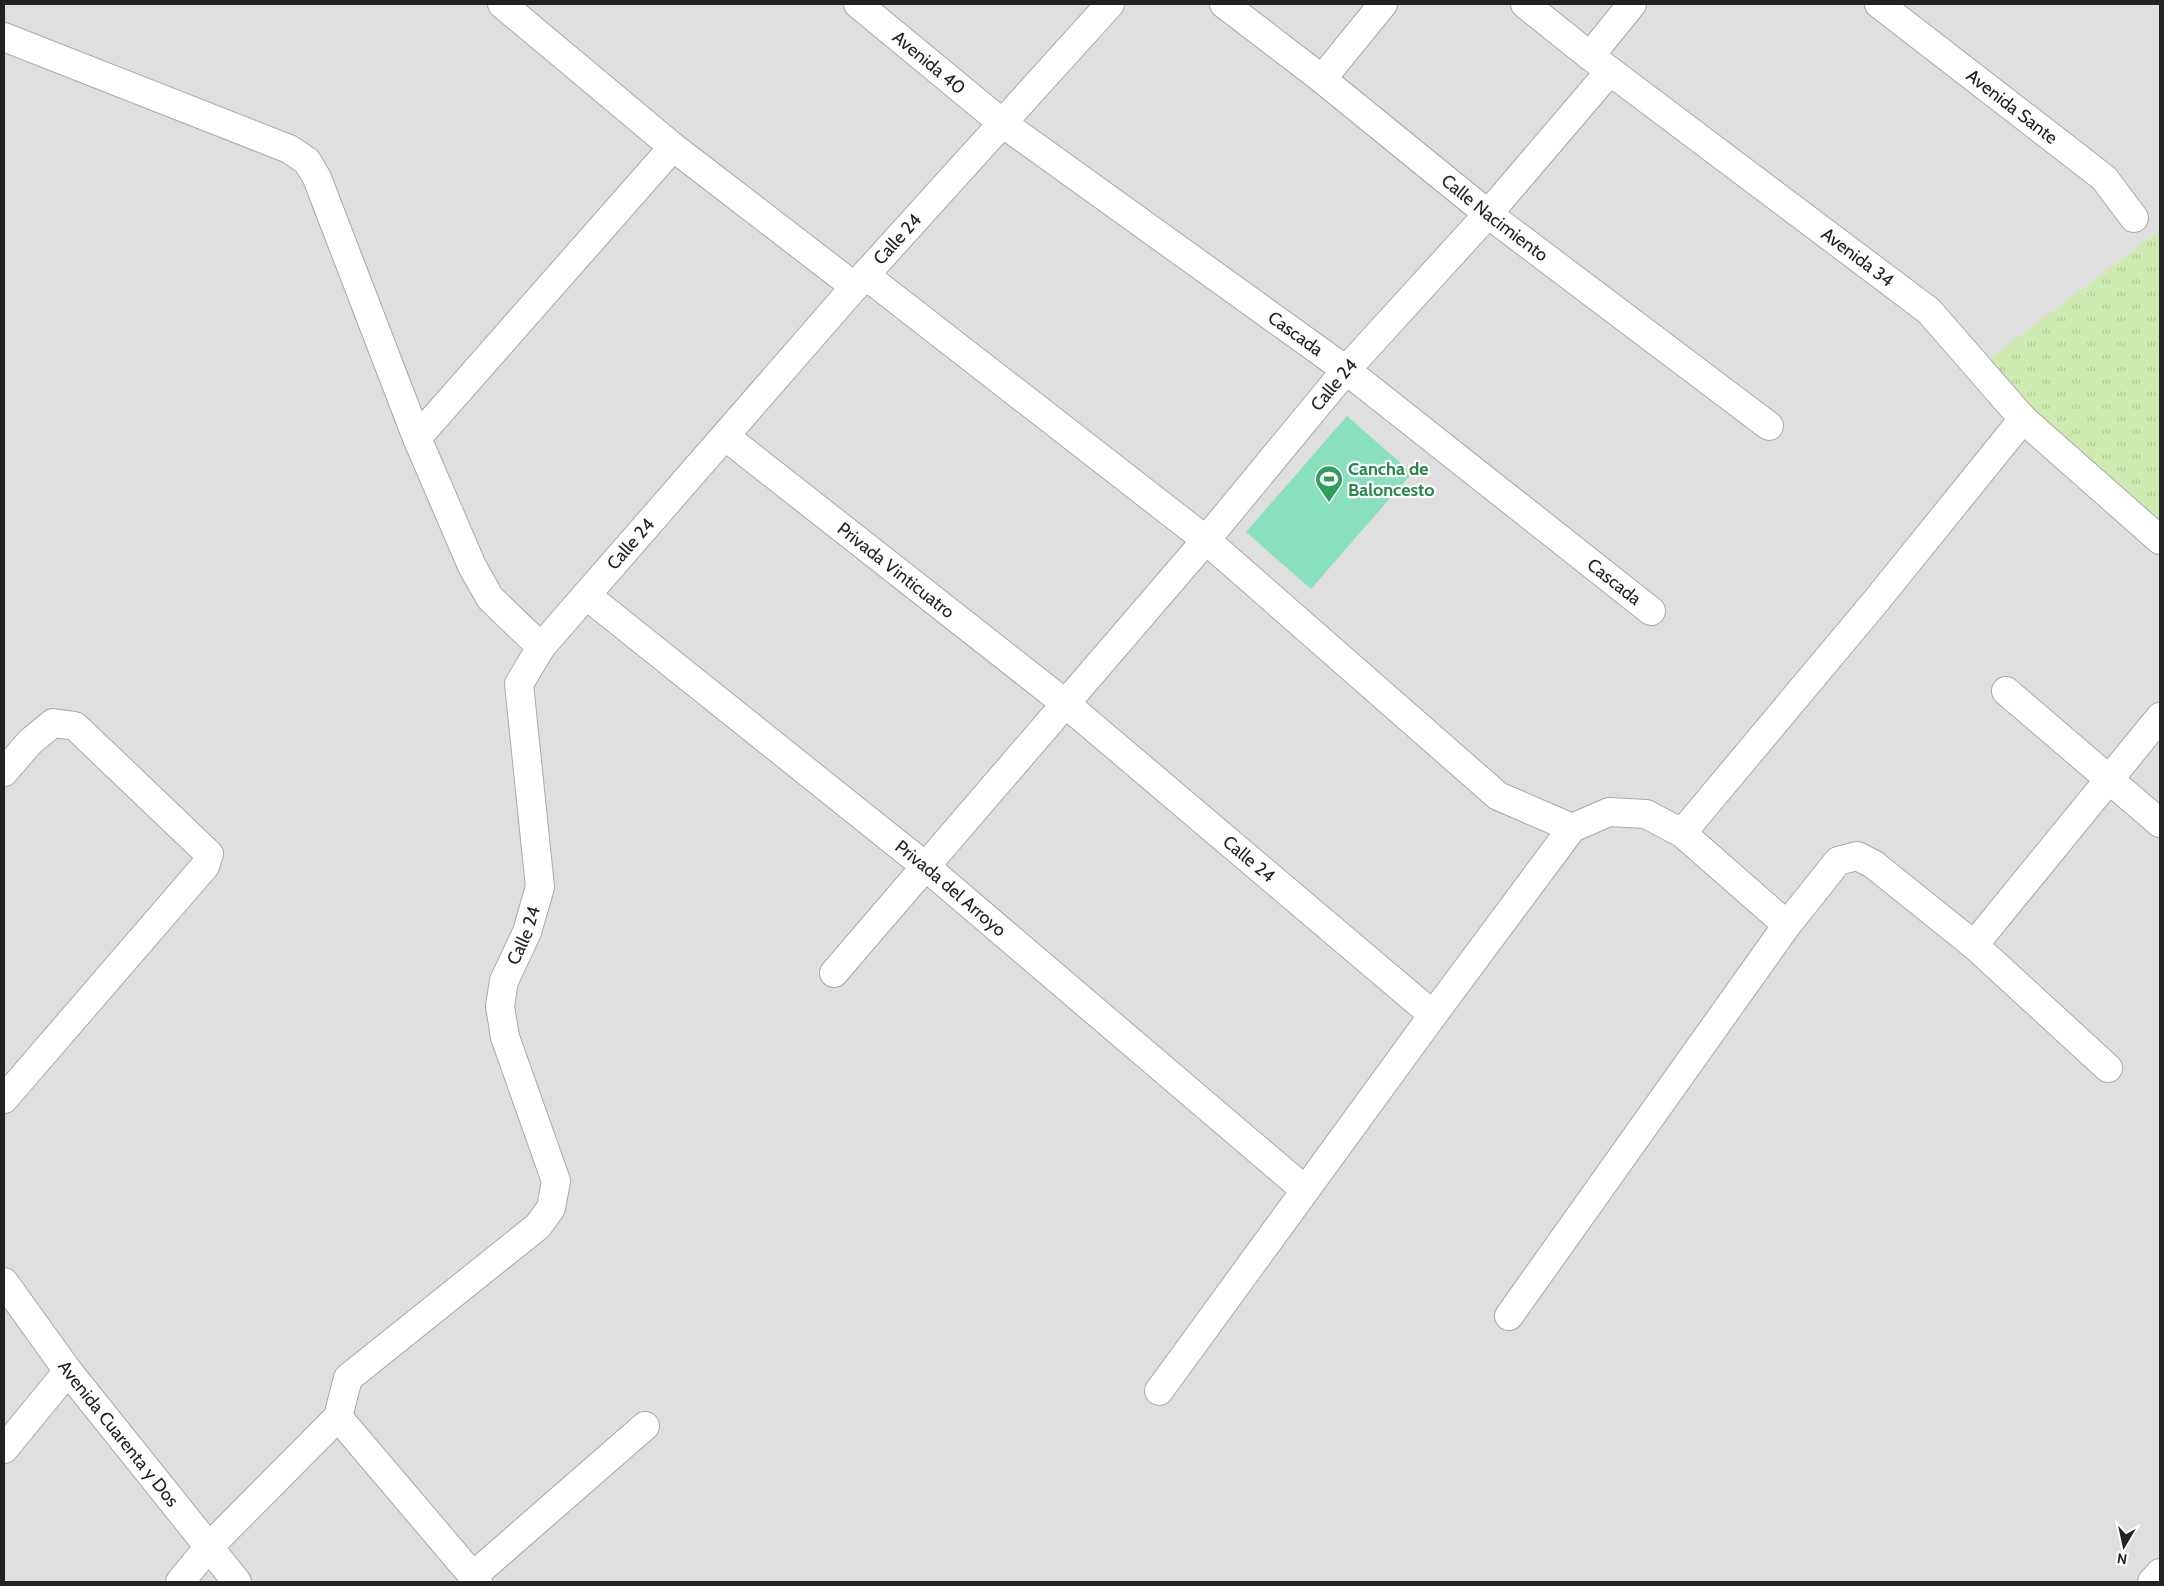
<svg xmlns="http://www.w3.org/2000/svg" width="2164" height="1586" font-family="Cabin,sans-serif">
<defs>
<pattern id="grass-tufts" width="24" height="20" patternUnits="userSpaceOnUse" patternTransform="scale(1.25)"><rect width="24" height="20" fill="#cdebb0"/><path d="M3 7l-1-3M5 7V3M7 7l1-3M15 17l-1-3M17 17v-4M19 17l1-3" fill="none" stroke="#b0c997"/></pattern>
</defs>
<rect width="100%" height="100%" fill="#f2efe9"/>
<path fill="#e0dfdf" d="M4 4H2160V230L1975 371 2160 526V1582H4Z"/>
<path fill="url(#grass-tufts)" d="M2160 230V526L1974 371Z"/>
<path fill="#88e0be" d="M1347 416 1412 473 1311 589 1246 532Z"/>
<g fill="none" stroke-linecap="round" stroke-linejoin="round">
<g stroke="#a9a9a9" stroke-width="30">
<g id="minor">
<path d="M502 4 673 147 855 287"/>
<path id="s1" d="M858 4 1001 122 1346 370 1651 611"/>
<path id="s2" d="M1224 4 1322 79 1488 214 1769 426"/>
<path id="s3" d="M1525 4 1590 56 1929 311 2023 419 2160 540"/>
<path id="s4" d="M1879 4 2104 178 2134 218"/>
<path d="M4 37 289 149 307 161 317 178 417 438 472 566 490 598 541 647"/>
<path d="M1590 56 1632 4"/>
<path d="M1322 79 1383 4"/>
<path d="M865 275 1206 540 1498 796 1572 828"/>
<path id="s5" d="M726 437 1066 704 1433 1015"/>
<path d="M417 438 673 147"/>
<path id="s6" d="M586 595 925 866 1305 1190"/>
<path d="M2006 691 2160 823"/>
<path d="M4 772 30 742 53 723 75 726 209 854 205 866 4 1099"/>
<path d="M1682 833 1876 601 2023 419"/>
<path d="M1974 945 2160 717"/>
<path id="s7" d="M834 973 1206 540 1346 370 1488 214 1610 71"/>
<path id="s8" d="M4 1282 68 1371 237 1582"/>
<path d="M1509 1316 1787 925 1838 861 1857 856 1873 864 1974 945 2108 1068"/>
<path d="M1159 1391 1433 1015 1572 828 1609 812 1646 814 1682 833 1787 925"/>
<path d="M338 1417 478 1582"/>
<path d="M4 1449 68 1371"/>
<path d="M473 1576 645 1426"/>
<path id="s9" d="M180 1582 208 1548 338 1417 348 1378 538 1226 551 1208 556 1181 505 1037 500 1006 504 981 527 932 540 887 519 684 541 647 865 275 1110 4"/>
<path d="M2152 1582 2160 1573"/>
</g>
</g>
<use href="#minor" stroke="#fff" stroke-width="28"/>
</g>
<defs>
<g id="stadium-pin" transform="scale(1.4375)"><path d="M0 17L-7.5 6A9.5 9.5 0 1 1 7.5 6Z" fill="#2e9e5b" stroke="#fff"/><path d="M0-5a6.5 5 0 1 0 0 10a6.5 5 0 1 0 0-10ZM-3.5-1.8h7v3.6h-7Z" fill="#fff"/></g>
</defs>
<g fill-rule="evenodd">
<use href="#stadium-pin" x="1329" y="479"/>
</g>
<g text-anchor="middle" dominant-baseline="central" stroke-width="4.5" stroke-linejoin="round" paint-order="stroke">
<g font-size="18" fill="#222" stroke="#fff">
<text stroke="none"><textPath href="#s1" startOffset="92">Avenida 40</textPath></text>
<text stroke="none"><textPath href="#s4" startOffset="168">Avenida Sante</textPath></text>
<text stroke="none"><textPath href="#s2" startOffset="345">Calle Nacimiento</textPath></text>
<text stroke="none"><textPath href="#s9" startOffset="1661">Calle 24</textPath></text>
<text stroke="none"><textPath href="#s3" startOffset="418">Avenida 34</textPath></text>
<text stroke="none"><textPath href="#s1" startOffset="548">Cascada</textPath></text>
<text stroke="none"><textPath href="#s7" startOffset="772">Calle 24</textPath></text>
<text stroke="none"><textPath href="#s9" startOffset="1256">Calle 24</textPath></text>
<text stroke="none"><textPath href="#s5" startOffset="216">Privada Vinticuatro</textPath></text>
<text stroke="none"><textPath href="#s1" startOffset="952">Cascada</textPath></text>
<text stroke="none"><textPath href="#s5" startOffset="672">Calle 24</textPath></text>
<text stroke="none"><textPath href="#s6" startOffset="468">Privada del Arroyo</textPath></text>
<text stroke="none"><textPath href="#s9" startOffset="821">Calle 24</textPath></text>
<text stroke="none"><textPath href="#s8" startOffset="190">Avenida Cuarenta y Dos</textPath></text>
</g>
<g font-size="18" font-weight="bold" fill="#27864d" stroke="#fff" text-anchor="start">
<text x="1348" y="469">Cancha de<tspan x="1348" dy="21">Baloncesto</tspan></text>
</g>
</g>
<rect width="2164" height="1586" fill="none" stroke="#222222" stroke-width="10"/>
<g transform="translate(2124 1546) rotate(189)" stroke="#ffffff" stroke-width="4" paint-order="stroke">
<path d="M0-4L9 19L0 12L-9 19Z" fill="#222222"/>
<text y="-8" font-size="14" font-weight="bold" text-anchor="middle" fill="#222222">N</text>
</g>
</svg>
